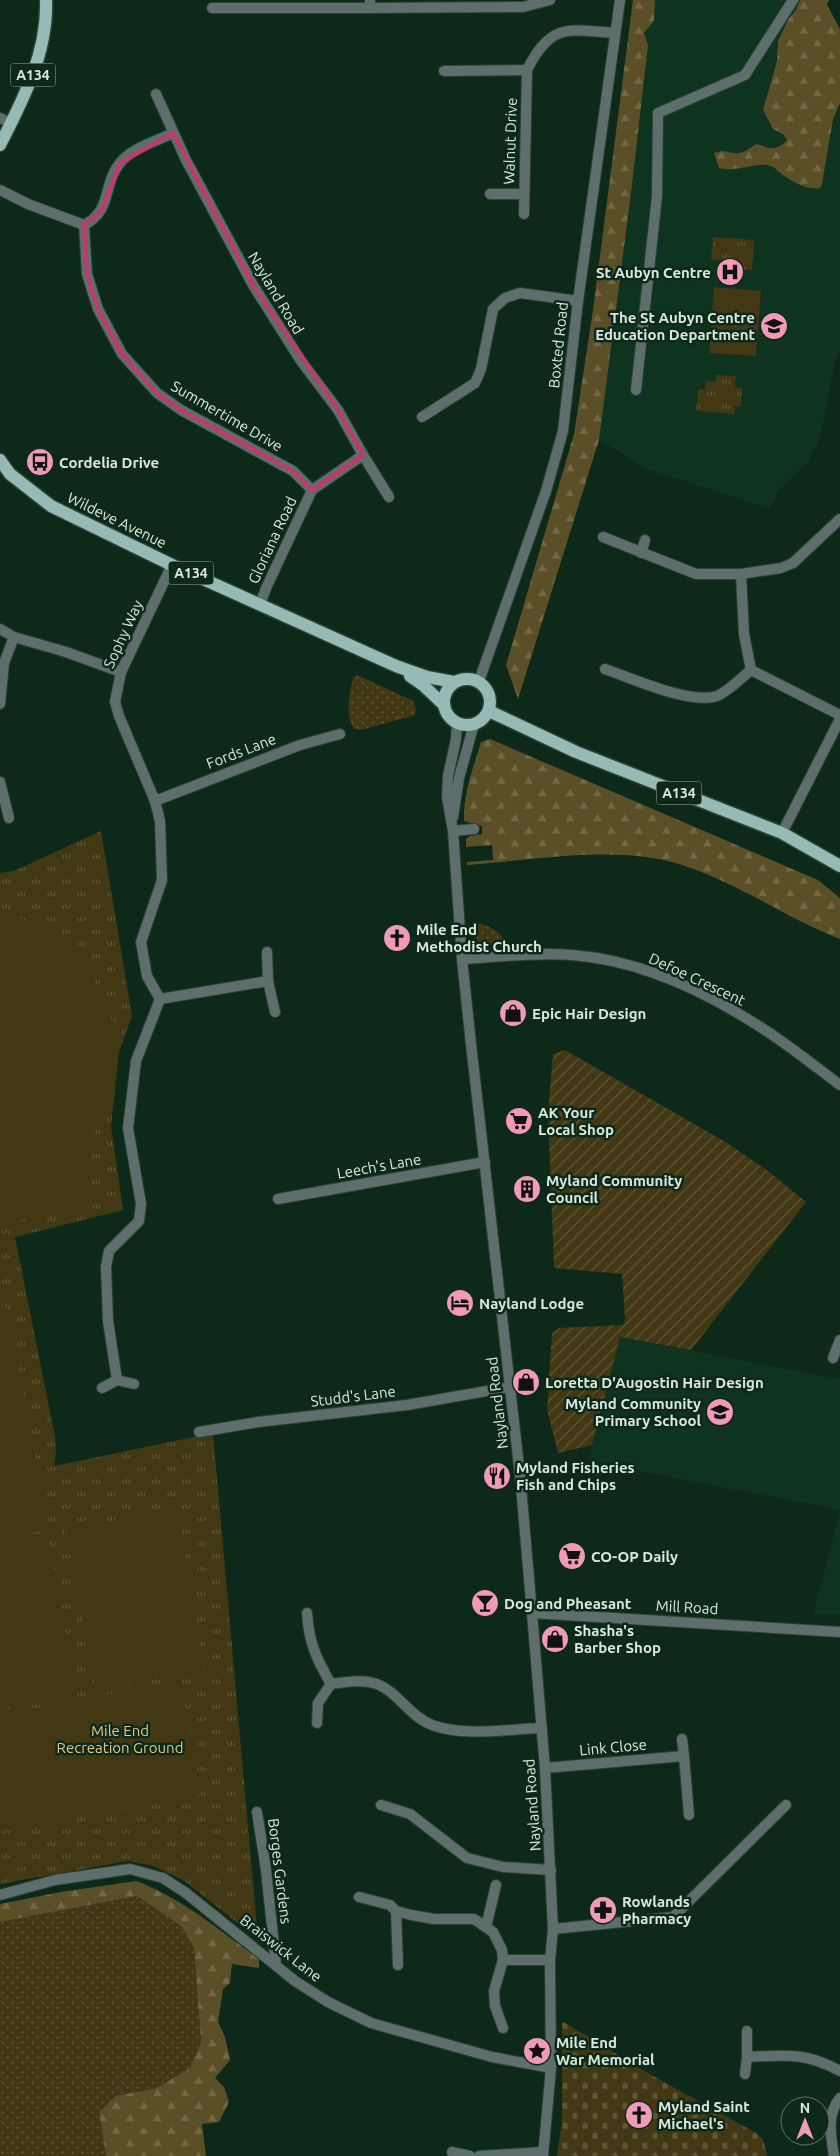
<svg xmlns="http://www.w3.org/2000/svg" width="840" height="2156" font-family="Ubuntu,sans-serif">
<defs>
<pattern id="grass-dots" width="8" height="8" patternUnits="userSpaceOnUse" patternTransform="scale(1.25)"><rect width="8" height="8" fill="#433814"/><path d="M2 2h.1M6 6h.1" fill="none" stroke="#5e5536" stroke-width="1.8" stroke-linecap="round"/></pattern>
<pattern id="forest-firs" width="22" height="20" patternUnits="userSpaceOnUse" patternTransform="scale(1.25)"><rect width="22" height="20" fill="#5b4f28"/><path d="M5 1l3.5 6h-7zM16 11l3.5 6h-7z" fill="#726847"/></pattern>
<pattern id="cemetery-stones" width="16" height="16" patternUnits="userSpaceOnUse" patternTransform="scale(1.25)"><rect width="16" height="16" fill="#433814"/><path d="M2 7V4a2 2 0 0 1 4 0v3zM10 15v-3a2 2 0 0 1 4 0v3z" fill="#5e5536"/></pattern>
<pattern id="park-tufts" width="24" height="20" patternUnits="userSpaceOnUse" patternTransform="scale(1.25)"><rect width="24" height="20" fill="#433814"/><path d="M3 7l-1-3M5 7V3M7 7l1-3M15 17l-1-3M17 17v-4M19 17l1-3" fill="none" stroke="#5e5536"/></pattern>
<pattern id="garden-furrows" width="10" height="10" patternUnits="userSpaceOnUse" patternTransform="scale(1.25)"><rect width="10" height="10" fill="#433814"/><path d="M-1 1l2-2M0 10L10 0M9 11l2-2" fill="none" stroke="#5e5536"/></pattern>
</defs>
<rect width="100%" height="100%" fill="#0d2919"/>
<g fill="#0e331f">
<path d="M655 0H829L827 5 840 29V352L835 361 820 439 808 462 780 489 769 509 645 468 599 440 645 40 644 33 654 21Z"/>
<path d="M620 1337 840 1379V1510L588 1461Z"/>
<path d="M840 1511V1615H813Z"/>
</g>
<g fill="url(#grass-dots)">
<path d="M357 675 413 701 416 710 415 715 361 730 354 729C345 717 349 691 354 677Z"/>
<path d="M472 922C486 923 501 931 507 944 483 948 475 947 472 922Z"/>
<path d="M137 1896 181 1926 194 1948 201 2042 190 2068 157 2088 115 2096 99 2112 106 2156H0V1922Z"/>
</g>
<g fill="url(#forest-firs)">
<path d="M633 0H655L654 21 644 33 648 45 631 193 599 440 518 699 506 665 574 434 593 310Z"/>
<path d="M800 0H829L827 5 840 29V103L833 119 822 184 820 188C807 190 794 183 783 175 779 173 775 167 771 166 756 161 738 173 719 168L714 153C732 146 732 163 756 144 769 148 776 152 787 140L783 134 773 129 763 110 777 61 778 41 788 20 796 10Z"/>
<path d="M490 739 818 880 840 898V939C786 918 738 883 682 865 618 844 534 860 467 865V862L493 860 492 845 466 847V839L470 836 482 834V826L464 821C463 794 473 768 481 742Z"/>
<path d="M136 1881C182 1898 220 1931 259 1959V1968L232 1964 230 1983 223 1989 218 2022 225 2037 230 2060 215 2078 224 2087 229 2102 219 2122 202 2124 206 2156H106L99 2112 115 2096 157 2088 190 2068 201 2042 194 1948 181 1926 137 1896 0 1922V1904L61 1892Z"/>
</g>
<path fill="url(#cemetery-stones)" d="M562 2021 653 2076 756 2133 763 2139 767 2156H557L562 2121Z"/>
<g fill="url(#park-tufts)">
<path d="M713 237 754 240 752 270 727 268 728 261 711 260Z"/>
<path d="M716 375 736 376 735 388H742L741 406 735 407 734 414 696 411 698 390 705 389 706 381 716 382Z"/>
<path d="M101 831 132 1016 119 1052 111 1126 123 1210 15 1237 55 1437 56 1452 54 1466 213 1433 258 1939 183 1880 153 1866 128 1861 0 1884V873L14 871Z"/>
</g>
<path fill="url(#garden-furrows)" d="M565 1050 724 1141 768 1171 806 1202 691 1350 620 1337 592 1445 558 1453 547 1410 552 1333 559 1328 623 1325 625 1319 622 1274 554 1268 548 1112 553 1054Z"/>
<g fill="#433814">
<path d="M714 287 761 291 756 356 709 353Z"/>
<path d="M0 912C106 938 156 1065 81 1150L93 1204 0 1225Z"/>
<path d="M6 1306 50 1529 0 1539V1307Z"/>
<path d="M178 1509 205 1671 95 1688 66 1530Z"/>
<path d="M47 1533 77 1694 0 1709V1542Z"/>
<path d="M180 1681 201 1794 0 1831V1715Z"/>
</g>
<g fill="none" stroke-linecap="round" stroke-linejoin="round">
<g stroke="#2a4435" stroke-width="12">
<g id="minor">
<path d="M212 8H370V0"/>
<path d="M370 8 523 7 550 0"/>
<path d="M444 71 527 70"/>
<path d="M156 94 186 160 253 285 301 361 338 410 363 455 389 497"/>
<path d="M0 118 11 123"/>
<path d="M0 190 28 204 84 225C113 210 102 185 120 163 131 148 157 141 173 133"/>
<path d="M490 194H523"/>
<path d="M524 214 527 70C551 22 568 30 615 33"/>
<path d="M84 225 87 274 98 309 122 354 157 393 181 410 293 471 312 490"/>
<path d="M636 390 657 196 658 113 745 75 793 0"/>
<path d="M422 417 475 383 481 369 493 309 505 298 520 293 578 301"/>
<path d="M603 537 696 574H741L781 568 793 563 840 519"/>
<path d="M641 553 645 540"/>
<path d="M741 574 744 634 751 670 840 715"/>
<path d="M260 604 267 586 312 490 363 455"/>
<path d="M0 629 14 637 66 652 121 672"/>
<path d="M605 669C631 678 691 705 717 696 729 691 741 678 751 670"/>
<path d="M0 704 4 663 14 637"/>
<path d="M457 723 456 739 448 776 447 797 453 831 462 959 471 1044 520 1475 532 1613"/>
<path d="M0 782 9 818"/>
<path d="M155 801 300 745 340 734"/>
<path d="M453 817 459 778 474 724"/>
<path d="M453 831 474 829"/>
<path d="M782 833 840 719"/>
<path d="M267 952 268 981 275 1012"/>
<path d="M462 959C498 957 536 952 572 955 637 960 699 988 754 1023 784 1041 812 1064 840 1085"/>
<path d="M160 999 268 981"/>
<path d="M278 1199 485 1162"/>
<path d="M833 1358 840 1340"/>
<path d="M117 1380 108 1321 106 1267 109 1251 139 1221 141 1204 128 1128 136 1061 160 999 147 976 141 942 162 880 160 821 155 801 119 716 115 702 121 672 172 565"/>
<path d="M102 1388 117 1380 134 1384"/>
<path d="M199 1432 258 1422 407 1405 510 1387"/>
<path d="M307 1613C309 1643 316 1658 331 1684"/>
<path d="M317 1723 318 1703 331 1684C346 1682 362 1679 377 1684 398 1692 409 1716 432 1725 464 1737 507 1729 542 1728"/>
<path d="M682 1739 684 1756"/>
<path d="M545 1768 684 1756 689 1815"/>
<path d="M381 1805 410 1814 467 1858 503 1867 551 1870"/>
<path d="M257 1812 266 1870 276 1964"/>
<path d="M0 1895 55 1880 130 1869 163 1878 186 1893 295 1981 328 2002 371 2023 492 2057 551 2068"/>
<path d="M359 1897 390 1905 396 1911 411 1915 434 1919H474L493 1932 502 1950 503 1960 494 1991 495 2006 503 2028"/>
<path d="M396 1911 398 1965"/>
<path d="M486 1927 496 1885"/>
<path d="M553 1929 673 1917 786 1805"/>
<path d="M503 1960H550"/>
<path d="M747 2031V2057"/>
<path d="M745 2074 747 2057C784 2055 806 2052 840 2071"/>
<path d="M452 2152 470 2156"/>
<path d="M479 2156 543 2152"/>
<path d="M834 2156C831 2136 826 2115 840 2098"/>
</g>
</g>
<g stroke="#2a4435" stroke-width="12">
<g id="tertiary">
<path d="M479 681 546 491 563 431 578 301 620 0"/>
<path d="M543 2156 551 2068 550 1960 553 1929 545 1768 532 1613 840 1632"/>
</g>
</g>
<g stroke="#2a4435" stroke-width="15">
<g id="primary">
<path d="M0 145C23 100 48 52 46 0"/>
<path d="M0 460 10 474 51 506 172 565 396 666 427 677 454 682"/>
<path d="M410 676 423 685 444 705"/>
<circle cx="467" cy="702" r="23"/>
<path d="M489 711 576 752 782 833 840 866"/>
</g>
</g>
<use href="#minor" stroke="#5d6e6c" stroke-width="10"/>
<use href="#tertiary" stroke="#5d6e6c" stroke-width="10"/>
<use href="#primary" stroke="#96bab6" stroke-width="12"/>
</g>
<path fill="none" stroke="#c5376f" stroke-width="4" stroke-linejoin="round" d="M173 133 253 285 338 410 363 455 312 490 293 471 181 410 157 393 122 354 98 309 87 274 84 225 102 210 120 163Z"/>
<defs>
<g id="hospital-disc" transform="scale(1.4375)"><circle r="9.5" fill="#ef9ab7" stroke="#0d2919"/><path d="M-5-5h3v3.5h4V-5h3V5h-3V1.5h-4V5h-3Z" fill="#111"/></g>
<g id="school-disc" transform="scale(1.4375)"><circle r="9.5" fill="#ef9ab7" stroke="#0d2919"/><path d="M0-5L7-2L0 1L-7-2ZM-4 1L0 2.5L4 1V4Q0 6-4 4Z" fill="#111"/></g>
<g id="bus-disc" transform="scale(1.4375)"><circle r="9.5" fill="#ef9ab7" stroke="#0d2919"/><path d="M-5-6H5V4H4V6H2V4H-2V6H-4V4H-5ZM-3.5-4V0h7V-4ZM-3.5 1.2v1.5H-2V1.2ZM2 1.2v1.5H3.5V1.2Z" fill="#111"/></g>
<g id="church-disc" transform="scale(1.4375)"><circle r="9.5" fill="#ef9ab7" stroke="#0d2919"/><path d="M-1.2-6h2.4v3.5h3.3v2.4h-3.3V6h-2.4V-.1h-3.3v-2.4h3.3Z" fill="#111"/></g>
<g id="shop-disc" transform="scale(1.4375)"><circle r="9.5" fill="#ef9ab7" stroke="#0d2919"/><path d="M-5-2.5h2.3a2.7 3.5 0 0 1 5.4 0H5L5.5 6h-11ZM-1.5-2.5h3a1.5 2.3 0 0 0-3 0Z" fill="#111"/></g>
<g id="supermarket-disc" transform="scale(1.4375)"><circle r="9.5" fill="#ef9ab7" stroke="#0d2919"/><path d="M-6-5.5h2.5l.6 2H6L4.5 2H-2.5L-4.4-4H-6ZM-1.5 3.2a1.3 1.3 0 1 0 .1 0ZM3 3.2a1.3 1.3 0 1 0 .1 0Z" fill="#111"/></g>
<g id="building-disc" transform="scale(1.4375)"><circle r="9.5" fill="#ef9ab7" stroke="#0d2919"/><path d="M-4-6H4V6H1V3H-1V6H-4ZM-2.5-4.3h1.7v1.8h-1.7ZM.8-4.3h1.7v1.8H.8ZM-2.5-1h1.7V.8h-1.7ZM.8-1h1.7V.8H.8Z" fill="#111"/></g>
<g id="hotel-disc" transform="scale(1.4375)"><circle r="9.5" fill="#ef9ab7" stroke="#0d2919"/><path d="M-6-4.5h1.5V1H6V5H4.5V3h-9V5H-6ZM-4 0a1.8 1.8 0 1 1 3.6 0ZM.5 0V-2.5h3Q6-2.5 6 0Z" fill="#111"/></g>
<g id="restaurant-disc" transform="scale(1.4375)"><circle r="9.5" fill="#ef9ab7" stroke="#0d2919"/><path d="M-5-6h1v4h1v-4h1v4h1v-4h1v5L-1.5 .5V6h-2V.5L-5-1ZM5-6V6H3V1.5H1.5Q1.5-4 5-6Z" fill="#111"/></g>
<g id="bar-disc" transform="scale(1.4375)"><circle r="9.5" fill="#ef9ab7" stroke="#0d2919"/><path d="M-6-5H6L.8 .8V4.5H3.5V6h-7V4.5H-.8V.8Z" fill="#111"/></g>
<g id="pharmacy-disc" transform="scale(1.4375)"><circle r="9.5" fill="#ef9ab7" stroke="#0d2919"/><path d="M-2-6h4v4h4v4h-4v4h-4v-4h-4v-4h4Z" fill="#111"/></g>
<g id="sight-disc" transform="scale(1.4375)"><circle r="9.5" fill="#ef9ab7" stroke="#0d2919"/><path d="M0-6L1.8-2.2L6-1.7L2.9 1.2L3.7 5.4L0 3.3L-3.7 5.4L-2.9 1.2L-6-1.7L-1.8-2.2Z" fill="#111"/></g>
</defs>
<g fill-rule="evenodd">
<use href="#hospital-disc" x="730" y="272"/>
<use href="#school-disc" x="774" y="326"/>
<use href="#bus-disc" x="40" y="462"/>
<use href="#church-disc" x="397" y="938"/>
<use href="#shop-disc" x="513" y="1013"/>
<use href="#supermarket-disc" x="519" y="1121"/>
<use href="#building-disc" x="527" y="1189"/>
<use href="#hotel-disc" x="460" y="1303"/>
<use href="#shop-disc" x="526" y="1382"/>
<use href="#school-disc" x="720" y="1412"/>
<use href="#restaurant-disc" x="497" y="1476"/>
<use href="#supermarket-disc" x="572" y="1556"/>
<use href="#bar-disc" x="485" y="1603"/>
<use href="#shop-disc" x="555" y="1639"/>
<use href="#pharmacy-disc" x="603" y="1910"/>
<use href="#sight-disc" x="537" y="2051"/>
<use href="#church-disc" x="639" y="2115"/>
</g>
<g text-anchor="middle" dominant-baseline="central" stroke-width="5" stroke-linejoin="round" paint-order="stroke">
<g fill="#0d2919" stroke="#9cafa3" stroke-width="1">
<rect x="10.5" y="63.5" width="45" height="23" rx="4"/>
<rect x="168.5" y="561.5" width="45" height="23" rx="4"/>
<rect x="656.5" y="781.5" width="45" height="23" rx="4"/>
</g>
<g font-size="14" font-weight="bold" fill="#d9e9de">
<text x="33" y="75">A134</text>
<text x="191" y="573">A134</text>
<text x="679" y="793">A134</text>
</g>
<g font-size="15" fill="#d9e9de" stroke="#0d2919">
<text transform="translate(510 141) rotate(-88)">Walnut Drive</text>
<text transform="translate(276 293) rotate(59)">Nayland Road</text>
<text transform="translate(558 345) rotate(-84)">Boxted Road</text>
<text transform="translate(227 416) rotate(30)">Summertime Drive</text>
<text transform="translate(117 520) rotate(26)">Wildeve Avenue</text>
<text transform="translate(272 540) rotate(-65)">Gloriana Road</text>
<text transform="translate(123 634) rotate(-65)">Sophy Way</text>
<text transform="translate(241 751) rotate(-21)">Fords Lane</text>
<text transform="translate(697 979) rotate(25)">Defoe Crescent</text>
<text transform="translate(379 1166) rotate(-10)">Leech's Lane</text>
<text transform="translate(353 1396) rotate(-7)">Studd's Lane</text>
<text transform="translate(497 1403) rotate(-97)">Nayland Road</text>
<text transform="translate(687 1607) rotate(3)">Mill Road</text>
<text transform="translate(613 1747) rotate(-5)">Link Close</text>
<text transform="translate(532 1805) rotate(-94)">Nayland Road</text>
<text transform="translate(280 1871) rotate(83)">Borges Gardens</text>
<text transform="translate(281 1948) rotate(38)">Braiswick Lane</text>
</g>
<g font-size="15" font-weight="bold" fill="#d9e9de" stroke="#0d2919" text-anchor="start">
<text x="711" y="272" text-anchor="end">St Aubyn Centre</text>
<text x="755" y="317" text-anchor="end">The St Aubyn Centre<tspan x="755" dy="17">Education Department</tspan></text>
<text x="59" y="462">Cordelia Drive</text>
<text x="416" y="929">Mile End<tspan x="416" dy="17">Methodist Church</tspan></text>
<text x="532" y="1013">Epic Hair Design</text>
<text x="538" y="1112">AK Your<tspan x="538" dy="17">Local Shop</tspan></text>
<text x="546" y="1180">Myland Community<tspan x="546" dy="17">Council</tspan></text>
<text x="479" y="1303">Nayland Lodge</text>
<text x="545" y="1382">Loretta D'Augostin Hair Design</text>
<text x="701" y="1403" text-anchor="end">Myland Community<tspan x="701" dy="17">Primary School</tspan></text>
<text x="516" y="1467">Myland Fisheries<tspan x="516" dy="17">Fish and Chips</tspan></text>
<text x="591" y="1556">CO-OP Daily</text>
<text x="504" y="1603">Dog and Pheasant</text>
<text x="574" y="1630">Shasha's<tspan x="574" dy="17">Barber Shop</tspan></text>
<text x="622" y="1901">Rowlands<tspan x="622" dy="17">Pharmacy</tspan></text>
<text x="556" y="2042">Mile End<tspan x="556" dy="17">War Memorial</tspan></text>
<text x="658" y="2106">Myland Saint<tspan x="658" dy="17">Michael's</tspan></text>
</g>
<g font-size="15" fill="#dec987" stroke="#0d2919">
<text x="120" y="1730">Mile End<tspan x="120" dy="17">Recreation Ground</tspan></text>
</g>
</g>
<g transform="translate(805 2121)"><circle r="24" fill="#0d2919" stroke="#5f7668"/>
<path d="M0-4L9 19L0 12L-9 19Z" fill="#ef9ab7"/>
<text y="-8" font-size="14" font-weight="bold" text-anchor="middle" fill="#d9e9de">N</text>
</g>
</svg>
